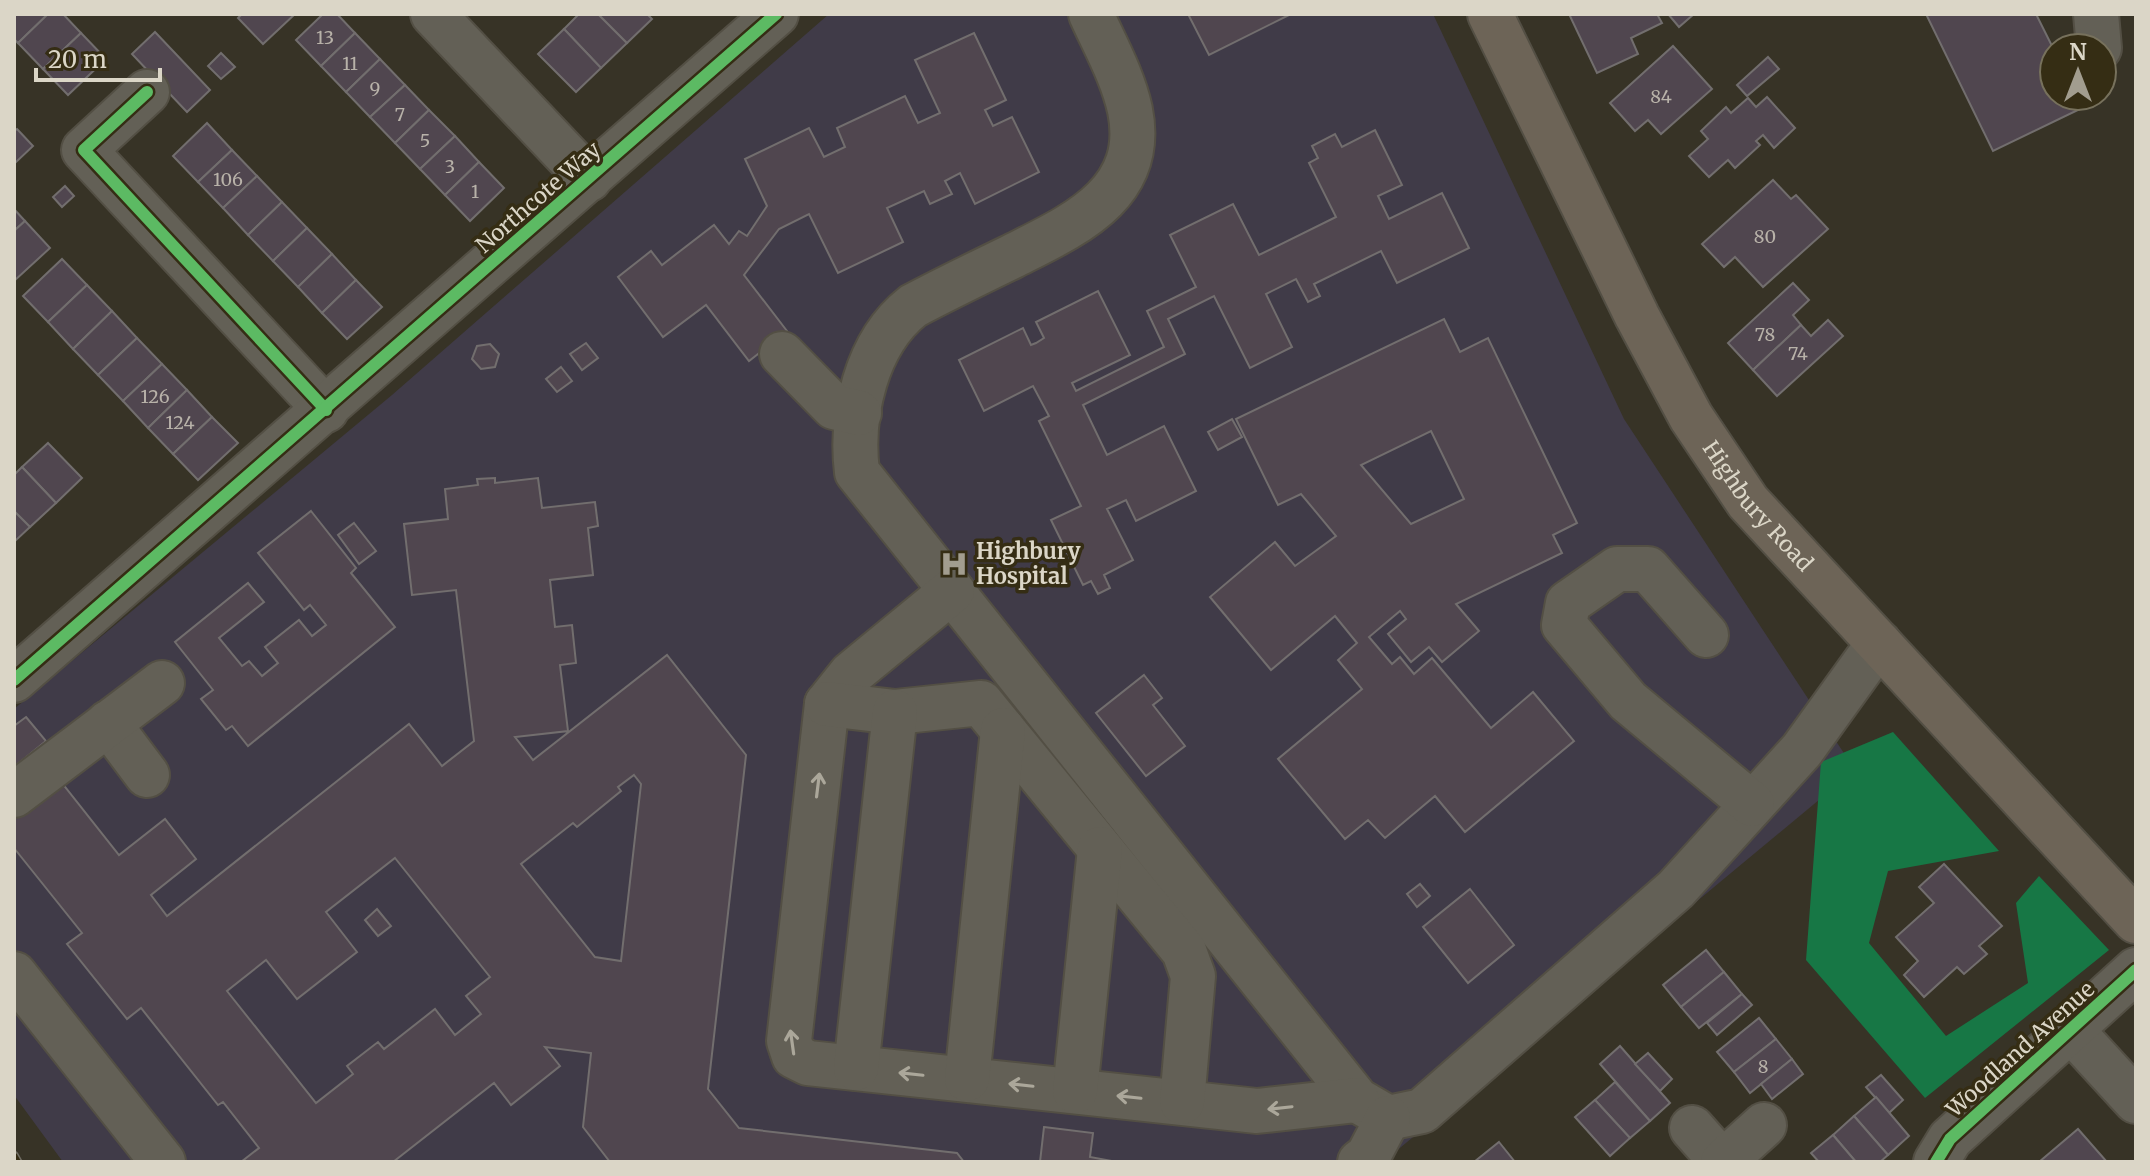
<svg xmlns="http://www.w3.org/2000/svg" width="2150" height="1176" font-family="Merriweather,serif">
<rect width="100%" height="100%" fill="#373326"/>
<path fill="#403b48" d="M829 14H1433L1624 419 1855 770 1383 1162H63L14 1095V709L392 395Z"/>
<path fill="#177745" d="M1893 732 1999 851 1888 871 1869 943 1946 1036 2028 983 2016 903 2039 876 2109 950 1925 1098 1806 960 1821 762Z"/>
<g fill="#50464f" stroke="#726e6e" stroke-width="2" fill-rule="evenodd">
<path d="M14 14H48L18 43 14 39Z"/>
<path d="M48 14H63L81 33 43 69 18 43Z"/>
<path d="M242 14H295L263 44 238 18Z"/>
<path d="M323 14H337L355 33 321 66 296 40Z"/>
<path d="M579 14H598L627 43 601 68 564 29Z"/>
<path d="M598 14H647L652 19 627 43Z"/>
<path d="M1188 14H1291L1209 55Z"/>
<path d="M1569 14H1657L1662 23 1631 38 1638 54 1597 73Z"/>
<path d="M1668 14H1694L1679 27Z"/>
<path d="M1926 14H2036L2054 50V96H2076L2082 108 1993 151Z"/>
<path d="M564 29 601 68 576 92 538 54Z"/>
<path d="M155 32 210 90 187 112 132 54Z"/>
<path d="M81 33 106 59 68 95 43 69Z"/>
<path d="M355 33 380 59 346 92 321 66Z"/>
<path d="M974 33 1006 100 985 110 993 126 1012 117 1039 172 975 204 960 173 945 181 952 194 930 204 924 191 887 208 903 242 838 273 809 214 779 229 744 275 787 331 749 361 706 305 663 337 618 277 651 251 662 265 714 225 729 244 739 231 747 236 767 206 745 159 809 128 824 157 845 147 837 128 905 96 918 123 940 113 915 60Z"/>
<path d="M1673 46 1712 89 1661 134 1648 120 1635 131 1610 103Z"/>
<path d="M221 53 235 67 221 79 208 66Z"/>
<path d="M1768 57 1779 69 1747 96 1737 85Z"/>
<path d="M380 59 405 85 370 117 346 92Z"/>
<path d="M405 85 429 110 395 143 370 117Z"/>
<path d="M1767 97 1795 128 1774 148 1763 135 1756 141 1760 145 1735 168 1728 160 1709 177 1689 156 1708 139 1701 131 1726 107 1731 113 1748 98 1756 107Z"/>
<path d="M429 110 455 136 420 169 395 143Z"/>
<path d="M207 123 232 150 198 182 173 156Z"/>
<path d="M17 129 33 146 14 164V131Z"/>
<path d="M1375 130 1402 185 1378 196 1389 219 1442 193 1469 248 1397 283 1381 251 1314 284 1320 296 1308 302 1296 279 1266 294 1292 347 1250 368 1214 296 1168 319 1185 354 1083 405 1107 455 1164 426 1196 491 1136 521 1126 500 1107 509 1133 560 1104 575 1110 588 1098 594 1091 581 1083 585 1051 520 1081 506 1039 421 1049 416 1033 386 984 411 959 360 1023 328 1031 345 1036 343 1044 338 1036 322 1098 291 1130 355 1072 383 1076 391 1164 347 1147 311 1196 287 1170 235 1233 204 1259 255 1336 217 1309 163 1318 158 1312 146 1335 134 1342 147Z"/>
<path d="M455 136 479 162 445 195 420 169Z"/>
<path d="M232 150 257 176 223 208 198 182Z"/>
<path d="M479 162 504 188 470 221 445 195Z"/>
<path d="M257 176 282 202 248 235 223 208Z"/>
<path d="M1773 180 1791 199 1796 195 1828 229 1763 287 1735 257 1724 267 1702 244Z"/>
<path d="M65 186 74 196 62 207 53 197Z"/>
<path d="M282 202 307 228 273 261 248 235Z"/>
<path d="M14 209 25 221 14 231Z"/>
<path d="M25 221 50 248 14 281V231Z"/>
<path d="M307 228 332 254 298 287 273 261Z"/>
<path d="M332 254 356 280 322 313 298 287Z"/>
<path d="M62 259 87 285 48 322 23 296Z"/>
<path d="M356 280 382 307 347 339 322 313Z"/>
<path d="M1793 283 1809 300 1793 315 1801 325 1753 370 1728 343Z"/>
<path d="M87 285 112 311 73 349 48 322Z"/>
<path d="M112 311 137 338 98 375 73 349Z"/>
<path d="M1444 319 1460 352 1488 338 1577 523 1553 535 1562 553 1456 604 1479 631 1442 662 1429 647 1411 662 1388 634 1406 619 1400 611 1369 637 1392 664 1400 657 1414 674 1432 658 1491 728 1533 692 1574 741 1465 832 1435 796 1385 838 1368 820 1345 839 1278 759 1362 689 1338 660 1357 643 1335 616 1271 670 1210 597 1275 542 1295 566 1336 536 1301 494 1278 505 1236 419ZM1431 431 1464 499 1411 524 1361 465Z"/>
<path d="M1828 320 1843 336 1777 396 1753 370 1801 325 1811 336Z"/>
<path d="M137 338 162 364 123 401 98 375Z"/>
<path d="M586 343 598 358 582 370 570 354Z"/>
<path d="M490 344 499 354 495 367 481 369 472 359 477 346Z"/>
<path d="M162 364 187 390 148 428 123 401Z"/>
<path d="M561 367 572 381 557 392 546 379Z"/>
<path d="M187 390 212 417 173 454 148 428Z"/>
<path d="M212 417 238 443 198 480 173 454Z"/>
<path d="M1232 419 1242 437 1218 450 1208 432Z"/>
<path d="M48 443 82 478 56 503 22 467Z"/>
<path d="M22 467 56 503 30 527 14 511V475Z"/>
<path d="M495 478V483L538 478 542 508 595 502 598 526 588 528 593 575 550 580 555 627 572 625 576 663 560 665 568 731 515 737 533 760 667 655 746 755 708 1089 739 1128 957 1153 964 1162H610L583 1127 591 1053 545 1047 560 1066 511 1105 494 1083 393 1162H241L259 1148 223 1102 218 1105 141 1008 127 1019 67 944 82 933 14 848V804L54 773 119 855 165 819 196 859 151 895 167 916 409 724 442 766 474 741 456 590 412 595 404 524 448 519 445 489 478 485 477 479ZM634 775 641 784 621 961 595 957 521 864 573 823 577 827 621 791 618 787ZM395 858 490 977 466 996 481 1014 455 1035 435 1009 384 1049 378 1042 347 1066 353 1074 316 1103 227 991 266 960 297 999 357 952 326 912Z"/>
<path d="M14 511 30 527 14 542Z"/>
<path d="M311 511 356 568 351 573 395 627 248 746 232 726 226 730 201 699 213 690 175 642 248 583 264 602 219 638 242 666 249 661 262 676 278 663 265 647 299 620 312 636 326 625 310 605 304 610 258 553Z"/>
<path d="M354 523 376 551 359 564 338 535Z"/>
<path d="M1144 675 1162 698 1153 705 1185 746 1146 776 1096 713Z"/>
<path d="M26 717 46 741 14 767V726Z"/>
<path d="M1944 864 2002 926 1979 946 1987 954 1964 974 1957 967 1924 997 1904 975 1918 961 1896 937 1934 903 1919 887Z"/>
<path d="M1420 884 1430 896 1417 907 1407 894Z"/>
<path d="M1470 889 1514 945 1468 983 1423 927Z"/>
<path d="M377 909 391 926 378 936 365 920Z"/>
<path d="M1706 950 1724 972 1681 1007 1663 985Z"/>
<path d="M1724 972 1742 994 1699 1028 1681 1007Z"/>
<path d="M1742 994 1752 1005 1717 1035 1707 1023Z"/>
<path d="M1759 1018 1776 1039 1734 1072 1717 1052Z"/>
<path d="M1776 1039 1792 1059 1750 1093 1734 1072Z"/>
<path d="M1620 1046 1670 1103 1650 1121 1600 1064Z"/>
<path d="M1648 1053 1672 1079 1660 1091 1635 1064Z"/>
<path d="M1792 1059 1803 1074 1772 1099 1761 1084Z"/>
<path d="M1881 1075 1903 1100 1889 1113 1866 1087Z"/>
<path d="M1615 1082 1650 1121 1630 1138 1595 1100Z"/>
<path d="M1876 1097 1909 1136 1888 1155 1854 1116Z"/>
<path d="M1595 1100 1630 1138 1610 1156 1575 1117Z"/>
<path d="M1854 1116 1888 1155 1880 1162H1856L1833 1135Z"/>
<path d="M1044 1127 1093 1133 1090 1157 1117 1162H1040Z"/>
<path d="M2078 1129 2107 1162H2039Z"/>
<path d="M1833 1135 1856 1162H1819L1811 1153Z"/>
<path d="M1499 1142 1515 1162H1474Z"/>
</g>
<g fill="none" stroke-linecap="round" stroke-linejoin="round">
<g stroke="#534f44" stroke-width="48">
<g id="minor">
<path d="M433 14 589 179"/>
<path d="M1091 14C1105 45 1123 77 1130 110 1147 195 1072 226 1011 257 978 273 945 289 913 306 866 343 850 415 857 472L1357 1100 1388 1118 1422 1111 1676 889 1802 750 1879 643"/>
<path d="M2096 14 2099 48"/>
<path d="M147 92 84 150 326 410"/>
<path d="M782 354 834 407 859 413"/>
<path d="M952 591 851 674 827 704 789 1041 794 1056 808 1063 1257 1111 1357 1100"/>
<path d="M1706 635 1648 569H1617L1568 603 1564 625 1628 701 1752 804"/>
<path d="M14 680 776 14"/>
<path d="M827 704 895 712 981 703 1184 951 1193 976 1182 1102"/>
<path d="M108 723 147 775"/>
<path d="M14 795 162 683"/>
<path d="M14 974 163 1162"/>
<path d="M2071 1030 2136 1101"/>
<path d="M856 1068 895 712"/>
<path d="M967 1079 1003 730"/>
<path d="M1075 1091 1100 849"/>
<path d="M1692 1128 1722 1162"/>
<path d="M1360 1162 1368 1156 1388 1118"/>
<path d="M1723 1162 1764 1125"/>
<path d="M1936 1162 1950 1139 2136 970"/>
</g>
</g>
<g stroke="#534f44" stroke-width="48">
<g id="major">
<path id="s1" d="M1490 14 1637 316 1691 417 1748 502 2136 921"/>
</g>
</g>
<use href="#minor" stroke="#636056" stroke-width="44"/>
<use href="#major" stroke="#6d6457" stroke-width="44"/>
<g stroke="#716e64" stroke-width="9">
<path id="rail" d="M14 1155 18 1162"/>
</g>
<use href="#rail" stroke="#352d14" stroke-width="6" stroke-dasharray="18" stroke-linecap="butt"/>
<g stroke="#352d14" stroke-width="17">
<g id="cycleway">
<path d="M147 92 84 150 326 410"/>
<path d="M14 680 776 14"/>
<path d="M1936 1162 1950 1139 2136 970"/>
</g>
</g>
<use href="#cycleway" stroke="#5cba63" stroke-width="12"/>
</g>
<defs><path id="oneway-shaft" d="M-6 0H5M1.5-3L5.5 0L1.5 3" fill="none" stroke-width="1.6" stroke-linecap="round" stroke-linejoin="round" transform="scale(2)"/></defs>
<g stroke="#aba79a">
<use href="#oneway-shaft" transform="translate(818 785) rotate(-83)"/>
<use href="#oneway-shaft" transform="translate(792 1042) rotate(-98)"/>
<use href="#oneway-shaft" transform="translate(911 1074) rotate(-174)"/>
<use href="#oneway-shaft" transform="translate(1021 1085) rotate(-174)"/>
<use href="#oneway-shaft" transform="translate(1129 1097) rotate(-174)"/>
<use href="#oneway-shaft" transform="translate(1280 1108) rotate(174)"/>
</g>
<defs>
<g id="hospital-bare" transform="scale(2.16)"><path d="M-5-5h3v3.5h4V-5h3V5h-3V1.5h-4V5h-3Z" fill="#a29d8f" stroke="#352d14" stroke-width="2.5" paint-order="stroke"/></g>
</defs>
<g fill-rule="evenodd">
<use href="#hospital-bare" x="954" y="564"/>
</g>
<g text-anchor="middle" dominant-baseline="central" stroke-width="7" stroke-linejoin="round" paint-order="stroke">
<g font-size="18" fill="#b8b2a9">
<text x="325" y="37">13</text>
<text x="350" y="63">11</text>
<text x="375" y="88">9</text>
<text x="1661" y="96">84</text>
<text x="400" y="114">7</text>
<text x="425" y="140">5</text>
<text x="450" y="166">3</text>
<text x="228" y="179">106</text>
<text x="475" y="191">1</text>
<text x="1765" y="236">80</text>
<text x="1765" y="334">78</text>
<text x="1798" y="353">74</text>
<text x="155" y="396">126</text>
<text x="180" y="422">124</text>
<text x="1763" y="1066">8</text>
</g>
<g font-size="22" fill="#dbd6c7" stroke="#352d14">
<text transform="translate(538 197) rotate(-41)">Northcote Way</text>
<text stroke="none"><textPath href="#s1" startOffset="562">Highbury Road</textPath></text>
<text transform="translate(2020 1049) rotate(-42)">Woodland Avenue</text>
</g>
<g font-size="22" font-weight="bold" fill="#dbd6c7" stroke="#352d14" text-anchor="start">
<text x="976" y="551">Highbury<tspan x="976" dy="25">Hospital</tspan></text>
</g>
</g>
<rect width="2150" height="1176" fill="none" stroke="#dbd6c7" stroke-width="32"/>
<g transform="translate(2078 72)"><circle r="38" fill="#352d14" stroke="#77715c" stroke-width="2"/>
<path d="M0-6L14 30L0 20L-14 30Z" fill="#a29d8f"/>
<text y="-12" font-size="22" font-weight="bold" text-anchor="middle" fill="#dbd6c7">N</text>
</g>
<path d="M36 68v12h124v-12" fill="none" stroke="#dbd6c7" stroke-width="4"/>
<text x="48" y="68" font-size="24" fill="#dbd6c7" stroke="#352d14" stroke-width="6" paint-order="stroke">20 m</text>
</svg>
